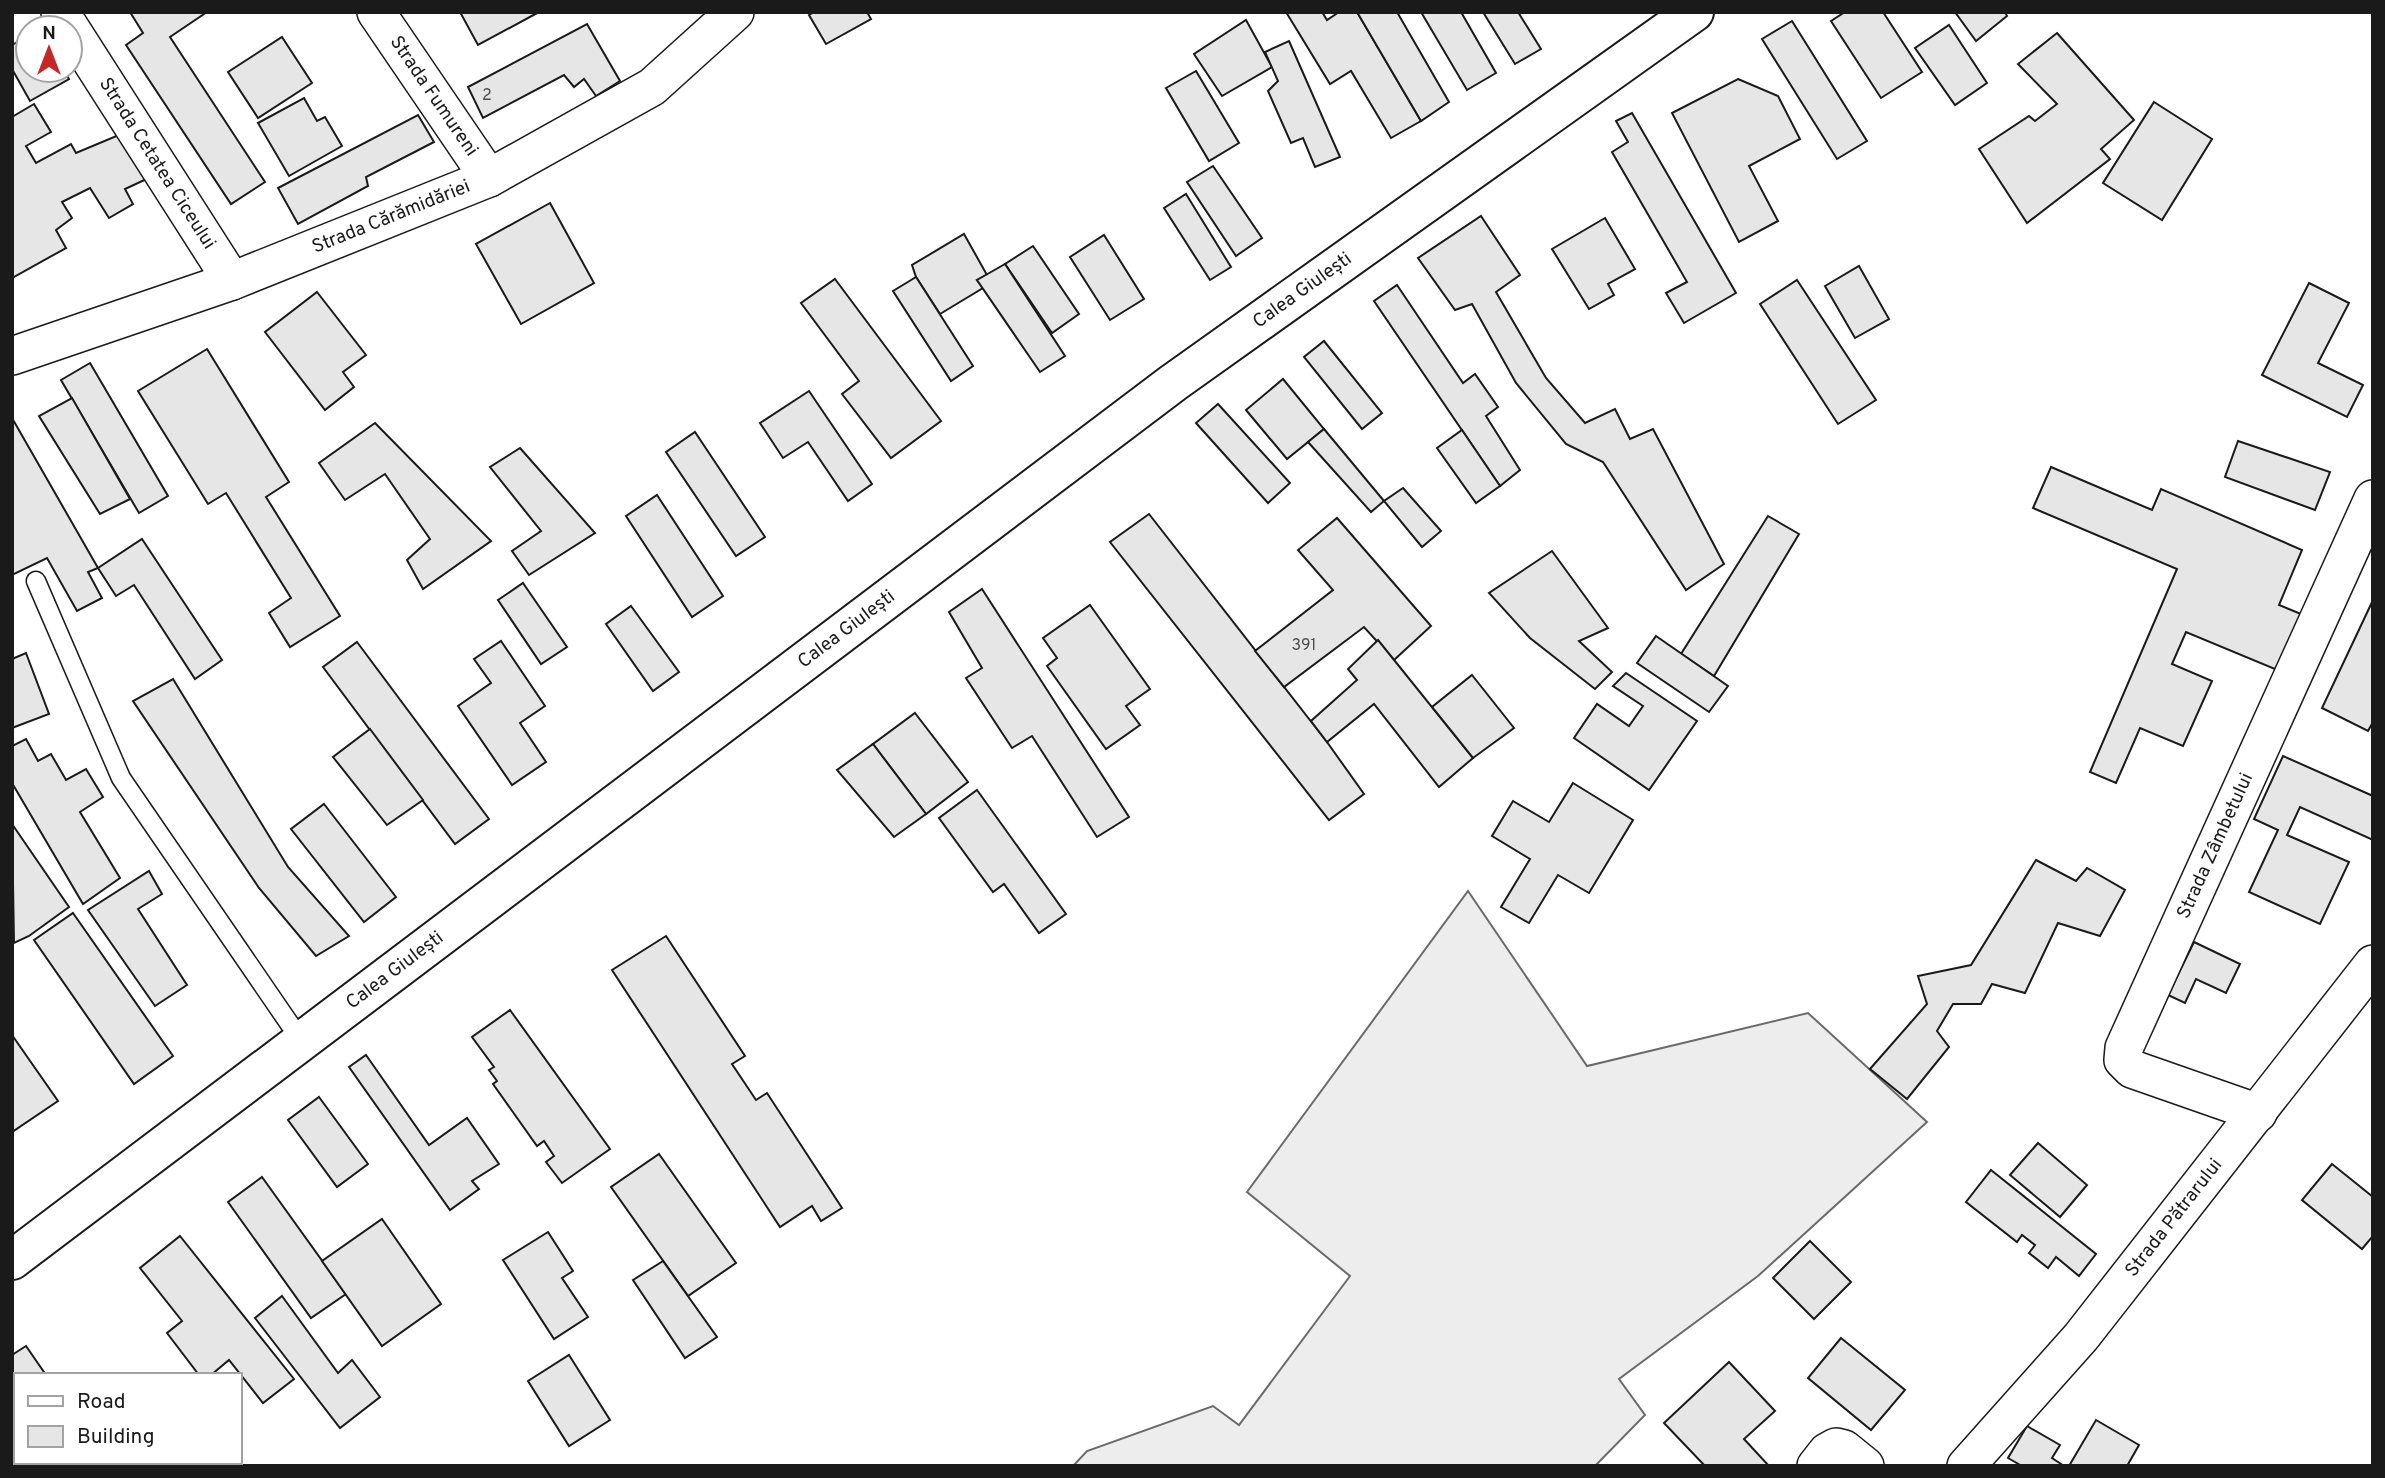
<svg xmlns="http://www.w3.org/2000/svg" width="2385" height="1478" font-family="Overpass,sans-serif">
<rect width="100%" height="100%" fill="#fff"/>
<path fill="#ededed" stroke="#6a6a6a" stroke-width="2" d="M1468 891 1587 1066 1808 1013 1927 1122 1758 1276 1619 1379 1645 1415 1595 1466H1073L1087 1451 1213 1406 1239 1425 1350 1276 1247 1192Z"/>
<g fill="#e6e6e6" stroke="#1a1a1a" stroke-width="2">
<path d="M130 12H207L170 37 265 182 231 204 126 45 143 33Z"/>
<path d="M460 12H539L478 45Z"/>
<path d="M814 12H867L871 19 826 44 809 15Z"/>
<path d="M1286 12H1322L1327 20 1339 12H1357L1421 121 1391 138 1351 71 1330 84Z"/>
<path d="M1357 12H1397L1449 102 1421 121Z"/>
<path d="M1421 12H1461L1496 73 1467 90Z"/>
<path d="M1483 12H1518L1541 49 1515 64Z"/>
<path d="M1845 12H1883L1922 72 1881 98 1831 21Z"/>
<path d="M1955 12H2005L2007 16 1976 41Z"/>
<path d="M1246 20 1272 67 1222 96 1194 54Z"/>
<path d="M1792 21 1867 141 1837 159 1762 39Z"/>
<path d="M587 24 620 81 596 96 584 79 574 87 564 75 483 118 468 87Z"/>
<path d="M1949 25 1987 83 1955 105 1915 48Z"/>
<path d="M2057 33 2134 120 2101 149 2110 159 2027 223 1979 149 2029 116 2035 121 2057 104 2018 64Z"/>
<path d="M28 36V70H64L69 79 30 101 12 69V45Z"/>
<path d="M282 37 312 83 258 118 228 72Z"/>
<path d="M1289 41 1340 157 1315 167 1303 138 1291 143 1268 91 1278 81 1265 52Z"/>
<path d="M1196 71 1239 143 1209 161 1166 88Z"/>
<path d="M1738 79 1778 96 1800 139 1749 166 1778 221 1739 242 1672 113Z"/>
<path d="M304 98 317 121 325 117 342 146 289 176 258 123Z"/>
<path d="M2154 102 2212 139 2162 220 2103 183Z"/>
<path d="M34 104 51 132 26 146 36 163 71 144 76 153 126 132 153 176 125 189 133 204 109 218 90 188 62 202 72 218 56 230 66 248 12 278V117Z"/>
<path d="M1632 113 1736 293 1684 323 1666 293 1687 282 1612 152 1628 142 1616 121Z"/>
<path d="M418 115 434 142 366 177 368 186 298 224 278 188Z"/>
<path d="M1213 166 1262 238 1236 256 1187 182Z"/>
<path d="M1186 194 1231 267 1210 280 1164 208Z"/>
<path d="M550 203 594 283 521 324 476 244Z"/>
<path d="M1481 216 1520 275 1496 292 1546 378 1585 423 1615 409 1630 439 1653 429 1724 564 1686 590 1603 462 1566 444 1516 383 1472 304 1455 310 1418 258Z"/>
<path d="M1605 218 1635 269 1608 284 1614 295 1589 309 1552 249Z"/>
<path d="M964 234 987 275 977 280 983 288 940 314 916 277 912 265Z"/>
<path d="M1104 235 1144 299 1110 320 1070 257Z"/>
<path d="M1033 246 1079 314 1052 333 1005 264Z"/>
<path d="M1005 264 1065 356 1040 372 977 280Z"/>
<path d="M1859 266 1889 319 1855 338 1825 286Z"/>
<path d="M916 277 973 366 951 381 893 291Z"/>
<path d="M835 279 941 421 891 458 842 394 859 381 801 303Z"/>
<path d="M1797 280 1876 400 1838 424 1760 304Z"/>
<path d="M2309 283 2349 303 2318 363 2363 385 2347 417 2262 375Z"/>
<path d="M1397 285 1463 383 1475 374 1498 407 1486 416 1520 470 1500 486 1374 301Z"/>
<path d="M317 292 366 355 343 372 354 387 325 410 265 332Z"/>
<path d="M1324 341 1382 413 1362 429 1304 357Z"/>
<path d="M207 349 289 482 266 497 340 616 290 647 269 613 291 598 226 493 208 504 138 391Z"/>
<path d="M90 363 168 496 139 513 61 380Z"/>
<path d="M1283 379 1324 429 1287 459 1246 410Z"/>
<path d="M809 391 872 484 848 501 808 442 783 458 760 423Z"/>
<path d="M72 398 130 499 100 514 39 416Z"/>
<path d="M1218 404 1290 483 1268 503 1196 423Z"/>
<path d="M12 418 98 568 88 572 102 598 77 611 47 558 12 575Z"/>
<path d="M375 423 491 541 423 589 407 560 430 539 385 474 345 500 319 463Z"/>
<path d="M1324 429 1384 501 1371 512 1308 442Z"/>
<path d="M1462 430 1500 486 1476 503 1437 448Z"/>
<path d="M695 432 765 537 736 556 666 452Z"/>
<path d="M2238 441 2330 472 2315 510 2225 477Z"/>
<path d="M520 448 595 533 529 575 512 551 541 531 490 467Z"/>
<path d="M2051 467 2152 510 2161 489 2302 550 2279 605 2306 616 2282 672 2186 632 2172 664 2212 681 2183 746 2140 728 2116 783 2090 772 2177 569 2033 508Z"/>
<path d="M1403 488 1441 531 1422 547 1384 501Z"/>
<path d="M657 495 723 596 692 617 626 516Z"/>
<path d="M1149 514 1327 742 1364 794 1329 820 1110 542Z"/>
<path d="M1768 516 1799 534 1714 676 1681 654Z"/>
<path d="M1337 518 1431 626 1394 660 1364 627 1284 687 1255 651 1333 590 1298 550Z"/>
<path d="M142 539 222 660 195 679 134 585 116 596 98 568Z"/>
<path d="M1552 551 1608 628 1579 641 1612 672 1595 689 1530 638 1489 593Z"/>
<path d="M523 583 567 647 541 664 498 600Z"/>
<path d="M982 589 1129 817 1097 837 1032 736 1012 748 966 678 982 668 949 612Z"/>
<path d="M2373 600V722L2368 731 2322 708Z"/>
<path d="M1090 605 1150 689 1126 706 1140 725 1106 749 1047 666 1057 658 1043 638Z"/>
<path d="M631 606 679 672 653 691 606 624Z"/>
<path d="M1656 636 1728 686 1709 712 1637 663Z"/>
<path d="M1378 640 1473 758 1439 787 1374 704 1327 742 1311 721 1357 680 1348 669Z"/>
<path d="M501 641 545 706 520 723 546 762 512 785 458 706 491 683 474 659Z"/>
<path d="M357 642 489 819 455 844 323 667Z"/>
<path d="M26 653 49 714 12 728V659Z"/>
<path d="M1626 673 1697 721 1649 790 1574 738 1597 704 1629 726 1643 706 1613 686Z"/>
<path d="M1472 675 1514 728 1473 758 1432 707Z"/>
<path d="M173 679 288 867 349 936 316 956 259 888 133 701Z"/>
<path d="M915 713 968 782 926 814 873 744Z"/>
<path d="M370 729 423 800 387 825 333 757Z"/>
<path d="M26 739 38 761 51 754 66 780 86 769 103 797 80 812 120 878 83 904 12 783V746Z"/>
<path d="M873 744 926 814 894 837 837 770Z"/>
<path d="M2283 756 2373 796V840L2300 807 2287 835 2349 862 2320 924 2249 892 2278 830 2254 819Z"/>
<path d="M1573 783 1633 820 1589 893 1558 875 1529 923 1501 907 1530 859 1492 836 1513 801 1549 822Z"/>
<path d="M977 790 1066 914 1039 933 1004 884 993 892 939 818Z"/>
<path d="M324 804 396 897 364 922 291 829Z"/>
<path d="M12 824 69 907 29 936 14 943Z"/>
<path d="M2036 860 2076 881 2087 868 2125 890 2100 936 2058 923 2025 993 1992 984 1981 1004H1953L1937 1031 1949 1047 1907 1099 1870 1069 1927 1004 1918 976 1971 965Z"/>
<path d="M149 871 162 894 138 909 187 985 155 1006 88 910Z"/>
<path d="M73 913 173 1056 134 1084 34 940Z"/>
<path d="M666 936 745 1056 732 1064 756 1100 767 1093 842 1208 821 1221 812 1206 780 1227 612 970Z"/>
<path d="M2194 942 2240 964 2226 993 2196 979 2185 1003 2168 995Z"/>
<path d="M510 1010 610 1149 562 1183 546 1162 554 1156 544 1141 537 1146 493 1084 497 1081 489 1070 494 1067 472 1037Z"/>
<path d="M12 1035 58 1101 12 1132Z"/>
<path d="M366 1055 429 1145 467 1118 499 1164 472 1181 479 1189 450 1210 349 1067Z"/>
<path d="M319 1097 368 1164 337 1187 288 1120Z"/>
<path d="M2038 1143 2087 1185 2060 1217 2010 1175Z"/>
<path d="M659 1154 736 1263 688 1296 611 1187Z"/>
<path d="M2332 1164 2373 1197V1236L2362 1249 2302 1200Z"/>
<path d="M1991 1170 2096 1254 2079 1276 2056 1257 2048 1268 2029 1253 2035 1245 2022 1235 2017 1242 1966 1202Z"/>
<path d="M262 1177 346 1294 311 1318 228 1202Z"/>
<path d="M382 1219 441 1304 382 1346 322 1261Z"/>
<path d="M548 1232 573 1271 562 1278 588 1317 554 1339 503 1260Z"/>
<path d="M180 1236 294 1379 263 1403 229 1360 211 1375H199L167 1333 182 1321 140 1268Z"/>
<path d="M1810 1241 1851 1282 1814 1319 1773 1278Z"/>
<path d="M663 1261 717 1337 685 1358 633 1280Z"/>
<path d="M282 1296 338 1373 352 1360 380 1397 340 1428 255 1318Z"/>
<path d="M1841 1338 1905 1390 1871 1430 1808 1378Z"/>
<path d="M26 1346 46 1375H16V1442L12 1444V1355Z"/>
<path d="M569 1355 610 1420 569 1446 528 1381Z"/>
<path d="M1729 1362 1775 1411 1744 1439 1769 1466H1705L1664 1423Z"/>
<path d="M2096 1420 2139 1445 2127 1466H2069Z"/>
<path d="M2027 1426 2060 1445 2052 1458 2064 1466H2022L2008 1458Z"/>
<path d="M46 1462H105L107 1466H49Z"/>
</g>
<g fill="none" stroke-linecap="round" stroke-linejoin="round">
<g stroke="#1a1a1a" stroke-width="21">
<path id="service" d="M36 581 121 778 302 1042"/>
</g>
<g stroke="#1a1a1a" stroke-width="40">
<g id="minor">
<path id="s1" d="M60 12 232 281"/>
<path id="s2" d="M376 12 489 178"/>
<path id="s3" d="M12 356 232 281 489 178 652 87 735 12"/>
<path id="s4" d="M2258 1113 2132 1069 2123 1060 2124 1048 2373 499"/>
<path d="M1816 1466 1827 1452 1836 1447 1844 1449 1865 1466"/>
<path id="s5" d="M1966 1466 2081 1337 2373 964"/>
</g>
</g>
<g stroke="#1a1a1a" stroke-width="42">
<g id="secondary">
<path id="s6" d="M12 1260 1173 383 1694 12"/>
</g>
</g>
<use href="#service" stroke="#fff" stroke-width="18"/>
<use href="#minor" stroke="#fff" stroke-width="37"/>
<use href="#secondary" stroke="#fff" stroke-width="38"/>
</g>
<g text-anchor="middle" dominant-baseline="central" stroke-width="5" stroke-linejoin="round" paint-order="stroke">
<g font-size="16" fill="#4d4d4d">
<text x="487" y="96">2</text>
<text x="1304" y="646">391</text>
</g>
<g font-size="19" fill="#1a1a1a" stroke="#fff">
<text stroke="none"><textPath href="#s2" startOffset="102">Strada Fumureni</textPath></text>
<text stroke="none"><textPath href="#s1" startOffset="180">Strada Cetatea Ciceului</textPath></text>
<text stroke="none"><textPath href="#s3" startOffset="404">Strada Cărămidăriei</textPath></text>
<text stroke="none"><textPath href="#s6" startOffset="1614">Calea Giulești</textPath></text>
<text stroke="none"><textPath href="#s6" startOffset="1046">Calea Giulești</textPath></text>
<text stroke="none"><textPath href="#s4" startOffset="380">Strada Zâmbetului</textPath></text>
<text stroke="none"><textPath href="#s6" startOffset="480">Calea Giulești</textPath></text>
<text stroke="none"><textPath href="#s5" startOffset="324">Strada Pătrarului</textPath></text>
</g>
</g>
<rect width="2385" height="1478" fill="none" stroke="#1a1a1a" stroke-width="28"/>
<rect x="14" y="1373" width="228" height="91" fill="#ffffff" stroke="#a3a3a3" stroke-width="2"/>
<rect x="28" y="1396" width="35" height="10" fill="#ffffff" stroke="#a3a3a3" stroke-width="2"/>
<text x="77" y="1408" font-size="21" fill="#1a1a1a">Road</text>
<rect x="28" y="1426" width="35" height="21" fill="#e6e6e6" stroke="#a3a3a3" stroke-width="2"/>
<text x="77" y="1443" font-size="21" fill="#1a1a1a">Building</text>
<g transform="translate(49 49)"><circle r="33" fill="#ffffff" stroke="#a3a3a3" stroke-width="2"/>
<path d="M0-5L12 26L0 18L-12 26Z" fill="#c62828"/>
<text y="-10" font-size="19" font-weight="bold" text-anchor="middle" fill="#1a1a1a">N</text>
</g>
</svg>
